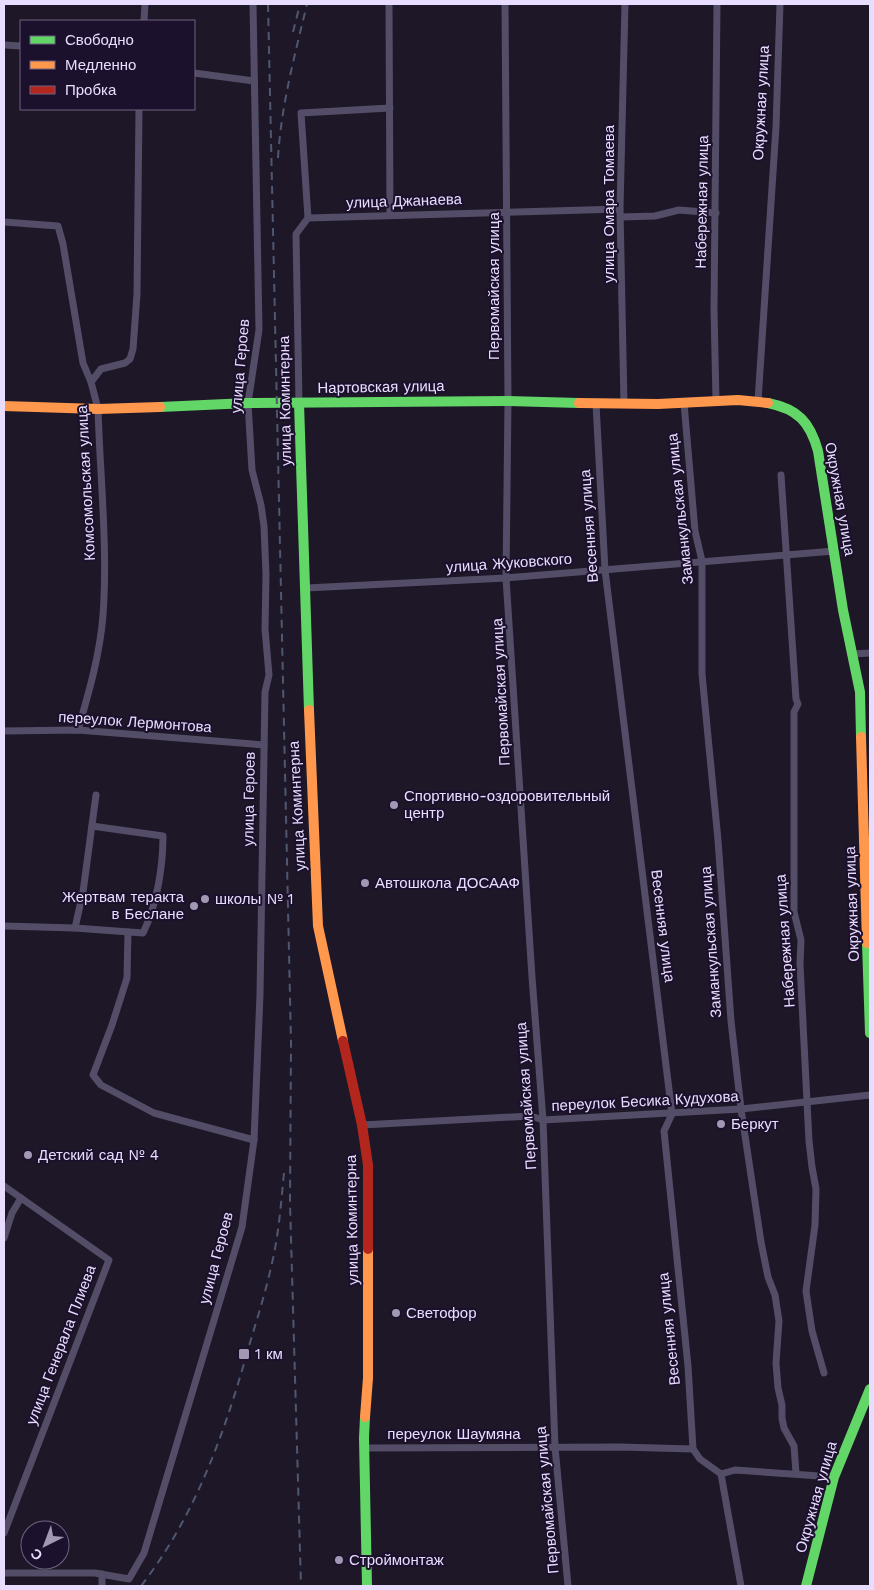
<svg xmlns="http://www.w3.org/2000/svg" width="874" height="1590" font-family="'Work Sans',sans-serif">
<rect width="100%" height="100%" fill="#1d1727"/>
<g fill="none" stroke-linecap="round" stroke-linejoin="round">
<g stroke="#544d67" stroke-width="7">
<path d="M389 4 390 215"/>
<path d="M505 4 508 401 506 578 532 977 543 1120 555 1447 568 1586"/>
<path d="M144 21 145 4"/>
<path d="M4 45 21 46"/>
<path d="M194 73 254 81"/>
<path d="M621 217 655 216 679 210 716 213"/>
<path d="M308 218 620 209"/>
<path d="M4 222 58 226 63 244 83 363 91 382"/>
<path d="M716 401 714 310 717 4"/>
<path d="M758 401 776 127 780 4"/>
<path d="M299 403 296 234 308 218 301 113 390 108"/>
<path d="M684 403 695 531 702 561V674L718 840 731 1021 741 1109 761 1242 768 1277 775 1295 779 1321 776 1363 778 1388 782 1405V1418L784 1428 794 1446 796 1473"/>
<path d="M596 404 605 570 672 1114 664 1131 688 1366 693 1449"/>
<path d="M624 404 620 209 625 4"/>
<path d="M781 475 796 699 798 704 794 712V912L801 940 800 964 809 1141 812 1167 816 1189 815 1225 806 1291 812 1331 824 1373"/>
<path d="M306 588 506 578 834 551"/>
<path d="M851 654 870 653"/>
<path d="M78 730C89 692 100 654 103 615 108 548 100 476 98 409L91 382 101 369 125 363 130 359 133 349 137 294 139 109"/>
<path d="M4 731 78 730 264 745"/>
<path d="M4 926 75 928 143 933C157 905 163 866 163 836L92 826"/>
<path d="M75 928 83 892 96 795"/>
<path d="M128 932 127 978 112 1025 93 1075 101 1085 154 1113 254 1140"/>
<path d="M362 1125 531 1116 543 1120 741 1109 870 1095"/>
<path d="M4 1186 109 1260 4 1533"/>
<path d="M4 1238 12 1213 21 1198"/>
<path d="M364 1448 619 1447 693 1449 700 1459 721 1474 735 1470 834 1477"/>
<path d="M721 1474 741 1586"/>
<path d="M4 1573H95L129 1579 144 1553 242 1227 254 1140 260 995 265 692 269 675 265 629 266 575 264 526 261 505 252 470 248 403 259 330 253 4"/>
<path d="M102 1574V1586"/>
</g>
<g stroke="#63d668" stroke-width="10">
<path d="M299 403 309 710"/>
<path d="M768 403C798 409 810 422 818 451L843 610 860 692 861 737"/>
<path d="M160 407 248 403 508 401 579 403"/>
<path d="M867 943 870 1033"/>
<path d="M365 1417 364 1438 367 1586"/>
<path d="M806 1586 834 1477 870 1389"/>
</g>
<g stroke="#ff974d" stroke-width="10">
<path d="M579 403 658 404 738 400 768 403"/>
<path d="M4 406 98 409 160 407"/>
<path d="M309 710 318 926 343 1041"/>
<path d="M861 737 867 943"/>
<path d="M365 1417 368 1378V1249"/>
</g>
<path stroke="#b3261e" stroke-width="10" d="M343 1041 362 1125 368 1165V1249"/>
<g stroke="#4e5872" stroke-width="2" stroke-dasharray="8 6" stroke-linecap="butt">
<path d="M268 4 291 1043 290 1203 301 1586"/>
<path d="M293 32 300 4"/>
<path d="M278 158C281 106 295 54 307 4"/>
<path d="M141 1586C196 1515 225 1432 249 1346 257 1319 266 1291 272 1263 279 1233 281 1203 284 1173"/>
</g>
</g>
<g fill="#a298b3" stroke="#1c112d" stroke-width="2">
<circle cx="394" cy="805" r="5"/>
<circle cx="365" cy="883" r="5"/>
<circle cx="205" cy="899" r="5"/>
<circle cx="194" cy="906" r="5"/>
<circle cx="721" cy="1124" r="5"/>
<circle cx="28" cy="1155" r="5"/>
<circle cx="396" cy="1313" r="5"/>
<rect x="238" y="1348" width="12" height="12" rx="2.5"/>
<circle cx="339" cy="1560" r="5"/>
</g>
<g text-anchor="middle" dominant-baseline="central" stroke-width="4" stroke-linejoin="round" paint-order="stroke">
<g font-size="15" fill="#e9ddff" stroke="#1c112d">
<text transform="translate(761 103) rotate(-87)">Окружная улица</text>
<text transform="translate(404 201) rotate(-2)">улица Джанаева</text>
<text transform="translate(702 202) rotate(-89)">Набережная улица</text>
<text transform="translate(609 204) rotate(-90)">улица Омара Томаева</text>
<text transform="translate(494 286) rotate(-90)">Первомайская улица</text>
<text transform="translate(240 366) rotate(-85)">улица Героев</text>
<text transform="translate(381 387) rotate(-1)">Нартовская улица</text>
<text transform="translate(285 401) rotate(-91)">улица Коминтерна</text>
<text transform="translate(86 483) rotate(-93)">Комсомольская улица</text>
<text transform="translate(840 499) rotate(80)">Окружная улица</text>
<text transform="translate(680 509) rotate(-96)">Заманкульская улица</text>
<text transform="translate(589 526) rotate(-94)">Весенняя улица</text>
<text transform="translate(509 563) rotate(-4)">улица Жуковского</text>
<text transform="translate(501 692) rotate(-93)">Первомайская улица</text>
<text transform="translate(135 722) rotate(4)">переулок Лермонтова</text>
<text transform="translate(249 799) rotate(-89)">улица Героев</text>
<text transform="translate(297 806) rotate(-93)">улица Коминтерна</text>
<text transform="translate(852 904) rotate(-92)">Окружная улица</text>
<text transform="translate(663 926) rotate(83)">Весенняя улица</text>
<text transform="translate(785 941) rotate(-94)">Набережная улица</text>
<text transform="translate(711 942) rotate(-94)">Заманкульская улица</text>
<text transform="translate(526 1096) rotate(-94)">Первомайская улица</text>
<text transform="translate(645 1101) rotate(-3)">переулок Бесика Кудухова</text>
<text transform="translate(352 1220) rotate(-91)">улица Коминтерна</text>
<text transform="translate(216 1258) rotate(-75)">улица Героев</text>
<text transform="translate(669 1329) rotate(-96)">Весенняя улица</text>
<text transform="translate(61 1345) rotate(-69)">улица Генерала Плиева</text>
<text x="454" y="1434">переулок Шаумяна</text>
<text transform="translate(816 1497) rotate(-74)">Окружная улица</text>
<text transform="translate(547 1500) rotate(-95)">Первомайская улица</text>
</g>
<g font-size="15" fill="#e9ddff" stroke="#1c112d" text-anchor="start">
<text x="404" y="796">Спортивно-оздоровительный<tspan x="404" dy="17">центр</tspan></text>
<text x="375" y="883">Автошкола ДОСААФ</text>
<text x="184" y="897" text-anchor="end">Жертвам теракта<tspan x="184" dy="17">в Беслане</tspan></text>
<text x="215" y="899">школы № 1</text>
<text x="731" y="1124">Беркут</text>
<text x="38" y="1155">Детский сад № 4</text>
<text x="406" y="1313">Светофор</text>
<text x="255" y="1354">1 км</text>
<text x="349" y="1560">Строймонтаж</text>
</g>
</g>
<rect width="874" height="1590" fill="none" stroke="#e9ddff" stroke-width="10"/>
<rect x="20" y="20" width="175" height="90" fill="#1c112d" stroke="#6e6381"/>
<rect x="30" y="36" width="25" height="8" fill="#63d668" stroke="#6e6381"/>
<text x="65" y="45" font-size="15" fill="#e9ddff">Свободно</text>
<rect x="30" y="61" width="25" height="8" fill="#ff974d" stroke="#6e6381"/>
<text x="65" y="70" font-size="15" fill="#e9ddff">Медленно</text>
<rect x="30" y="86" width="25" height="8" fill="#b3261e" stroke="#6e6381"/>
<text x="65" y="95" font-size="15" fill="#e9ddff">Пробка</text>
<g transform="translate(45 1545) rotate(222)"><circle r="24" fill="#1c112d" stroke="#6e6381"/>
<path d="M0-4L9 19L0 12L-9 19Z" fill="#a298b3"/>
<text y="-8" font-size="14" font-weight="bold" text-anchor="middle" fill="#e9ddff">С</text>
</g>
</svg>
